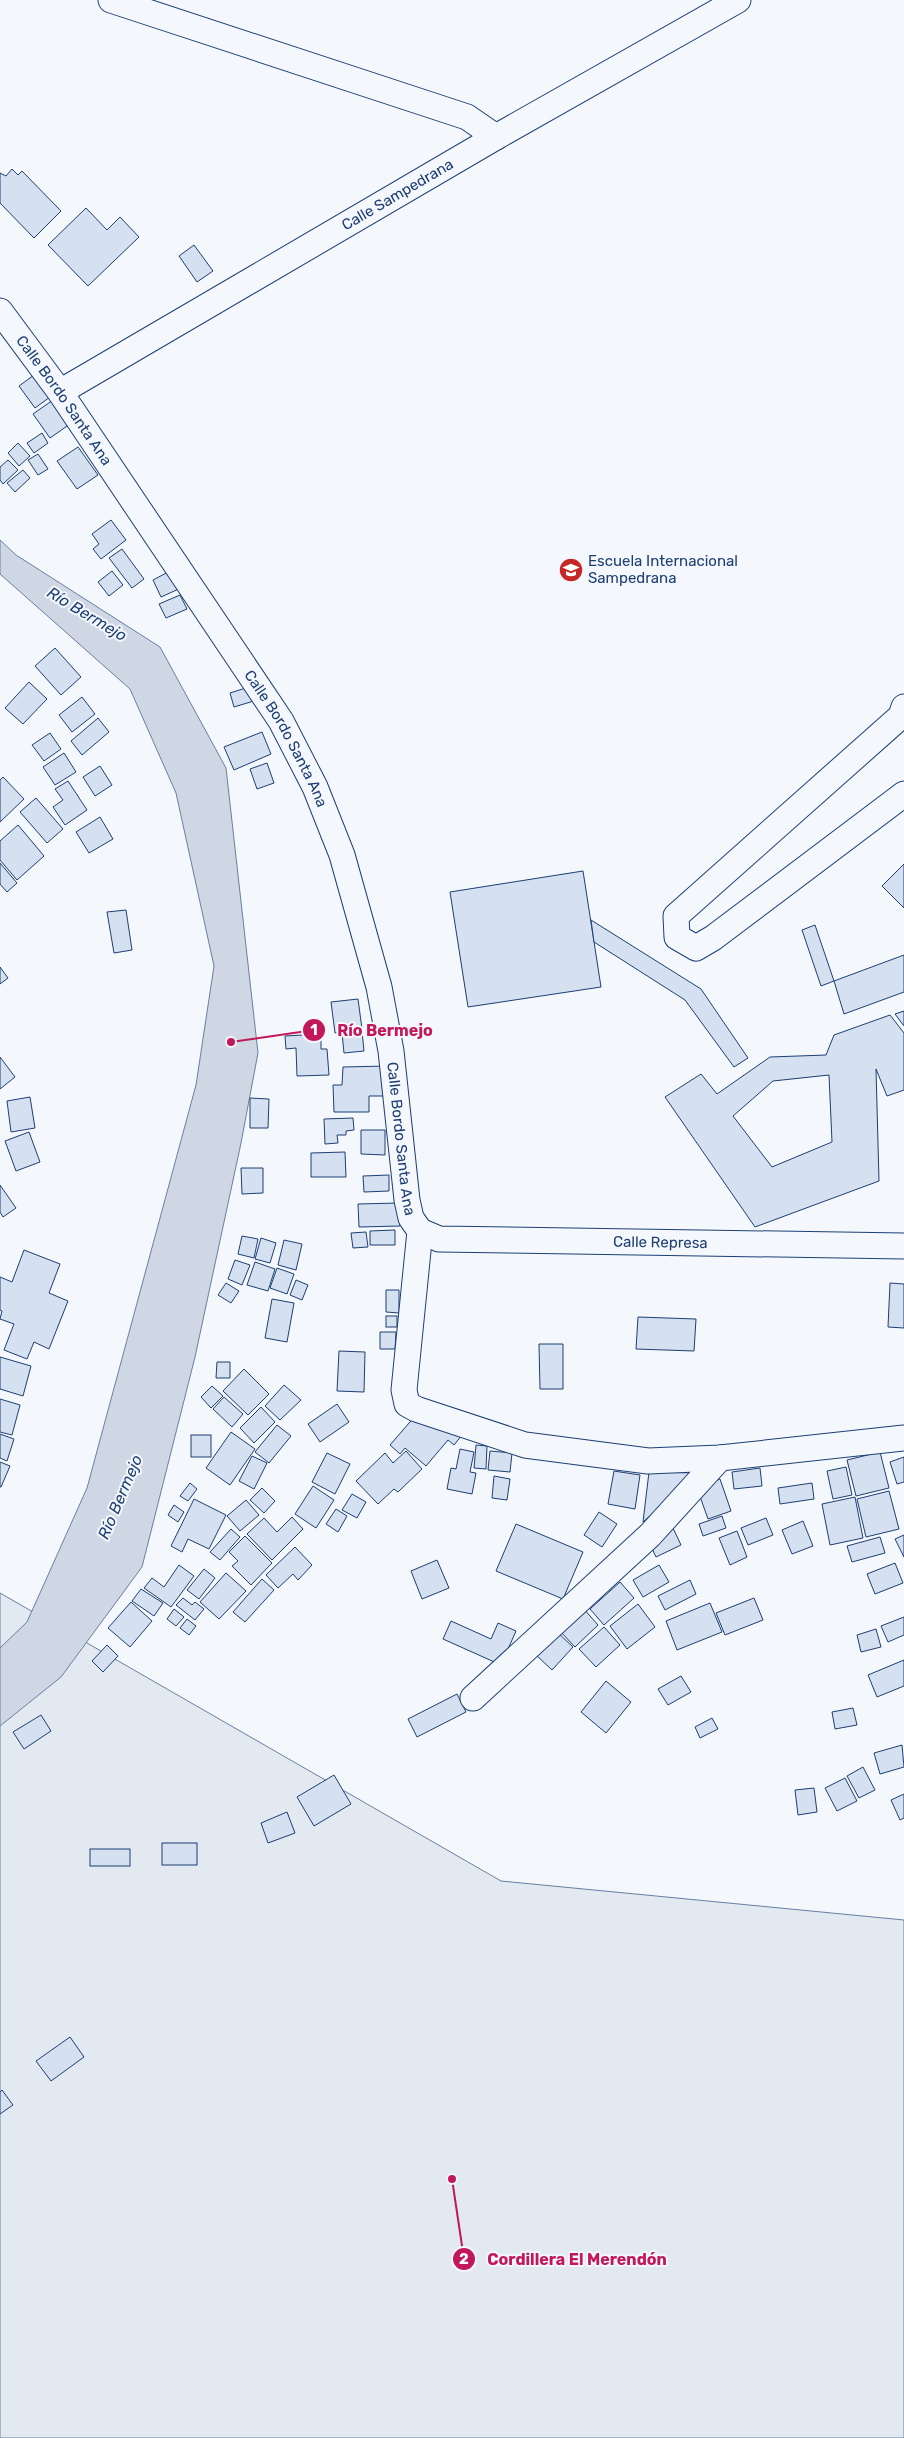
<svg xmlns="http://www.w3.org/2000/svg" width="904" height="2438" font-family="Rubik,sans-serif">
<rect width="100%" height="100%" fill="#f4f7fb"/>
<path fill="#e3e9f0" stroke="#687fa3" d="M0 1593 501 1881 904 1920V2438H0Z"/>
<path fill="#cfd7e4" stroke="#687fa3" d="M0 540 16 555 160 647 226 768 258 1053 241 1143 195 1357 142 1567 61 1677 0 1726V1648L27 1622 87 1488 196 1085 214 966 176 793 130 689 0 574Z"/>
<g fill="#d5e0f0" stroke="#1d3f73" fill-rule="evenodd">
<path d="M12 169 18 175 22 171 61 211 34 238 0 203V173L6 176Z"/>
<path d="M86 208 107 230 120 217 139 237 88 286 48 245Z"/>
<path d="M194 245 213 271 197 282 179 256Z"/>
<path d="M34 375 50 397 35 408 19 386Z"/>
<path d="M53 400 70 424 50 438 33 414Z"/>
<path d="M42 433 48 443 34 453 27 443Z"/>
<path d="M18 443 30 456 19 466 8 453Z"/>
<path d="M78 447 98 475 77 489 57 461Z"/>
<path d="M38 454 48 469 38 475 28 460Z"/>
<path d="M8 460 18 470 3 484 0 480V467Z"/>
<path d="M23 470 30 478 15 492 7 483Z"/>
<path d="M111 520 126 540 101 559 93 549 99 544 92 534Z"/>
<path d="M122 549 144 579 132 588 109 558Z"/>
<path d="M172 570 181 588 161 597 153 580Z"/>
<path d="M112 571 123 585 109 596 98 582Z"/>
<path d="M180 595 187 609 166 618 159 604Z"/>
<path d="M55 648 81 677 61 695 35 666Z"/>
<path d="M29 682 47 699 23 724 5 708Z"/>
<path d="M252 686 257 700 234 707 230 693Z"/>
<path d="M82 697 95 714 72 732 59 715Z"/>
<path d="M98 718 109 732 82 755 71 741Z"/>
<path d="M262 732 271 754 234 770 224 747Z"/>
<path d="M50 733 61 749 44 761 32 745Z"/>
<path d="M64 753 76 772 55 785 43 767Z"/>
<path d="M267 763 274 783 257 789 250 769Z"/>
<path d="M100 766 112 785 95 796 83 777Z"/>
<path d="M3 777 24 799 0 822V780Z"/>
<path d="M68 781 87 810 65 825 53 807 63 800 55 789Z"/>
<path d="M36 798 63 829 47 843 20 812Z"/>
<path d="M100 817 113 839 89 853 76 832Z"/>
<path d="M18 825 44 856 17 880 0 860V841Z"/>
<path d="M0 863 17 883 7 892 0 884Z"/>
<path d="M904 864V908L882 886Z"/>
<path d="M583 871 601 987 468 1007 450 892Z"/>
<path d="M126 910 132 950 114 953 107 912Z"/>
<path d="M591 920 701 989 748 1058 734 1067 685 1000 594 942Z"/>
<path d="M815 925 834 981 821 986 802 930Z"/>
<path d="M904 955V992L844 1014 834 981Z"/>
<path d="M0 967 8 978 0 984Z"/>
<path d="M358 999 362 1029 335 1033 331 1002Z"/>
<path d="M904 1011V1026L895 1014Z"/>
<path d="M890 1015 904 1033V1090L887 1096 876 1069 879 1181 755 1227 665 1097 701 1074 717 1094 770 1057 826 1055 834 1035ZM829 1075 832 1142 772 1167 733 1116 773 1081Z"/>
<path d="M362 1031 364 1051 344 1053 342 1033Z"/>
<path d="M321 1034V1049H327L329 1075 297 1076 296 1048 286 1049 285 1036Z"/>
<path d="M0 1057 15 1077 0 1089Z"/>
<path d="M387 1066V1096H369V1112H334L333 1085H342L343 1067Z"/>
<path d="M30 1097 35 1128 11 1132 7 1101Z"/>
<path d="M250 1098 269 1099 268 1128H250Z"/>
<path d="M353 1118 354 1130 346 1131V1135H337L338 1143 325 1144 324 1119Z"/>
<path d="M361 1130H385V1155L361 1154Z"/>
<path d="M29 1132 40 1162 16 1171 5 1141Z"/>
<path d="M345 1152 346 1177H311V1153Z"/>
<path d="M241 1168H263V1193L242 1194Z"/>
<path d="M389 1175V1191L364 1192 363 1176Z"/>
<path d="M0 1185 16 1208 3 1217 0 1212Z"/>
<path d="M399 1203 400 1226 359 1227 358 1204Z"/>
<path d="M395 1230V1245H370V1231Z"/>
<path d="M366 1232 368 1247 353 1248 351 1233Z"/>
<path d="M242 1236 258 1239 254 1258 238 1254Z"/>
<path d="M261 1238 276 1243 270 1263 255 1259Z"/>
<path d="M284 1240 302 1244 296 1270 278 1265Z"/>
<path d="M24 1250 60 1264 49 1293 68 1301 49 1349 34 1342 27 1359 4 1350 14 1324 0 1319 2 1311 0 1310V1277L12 1282Z"/>
<path d="M235 1260 250 1265 242 1285 228 1279Z"/>
<path d="M255 1262 275 1269 268 1291 247 1285Z"/>
<path d="M277 1268 294 1274 287 1294 270 1288Z"/>
<path d="M296 1280 308 1285 302 1300 290 1295Z"/>
<path d="M226 1283 239 1291 231 1303 218 1295Z"/>
<path d="M890 1283 904 1284V1328L888 1327Z"/>
<path d="M386 1290H399V1313L386 1312Z"/>
<path d="M272 1299 294 1303 287 1342 265 1338Z"/>
<rect x="386" y="1316" width="11" height="11"/>
<path d="M638 1317 696 1319 694 1351 636 1349Z"/>
<path d="M380 1332H396L395 1349H380Z"/>
<path d="M539 1344H563V1389H540Z"/>
<path d="M339 1351 365 1352 364 1392 337 1391Z"/>
<path d="M0 1357 31 1366 23 1396 0 1389Z"/>
<path d="M217 1362H230V1378H216Z"/>
<path d="M244 1369 269 1394 248 1415 223 1391Z"/>
<path d="M284 1385 301 1400 280 1420 265 1406Z"/>
<path d="M212 1386 223 1396 211 1408 201 1397Z"/>
<path d="M224 1397 243 1414 232 1427 213 1409Z"/>
<path d="M0 1399 20 1405 12 1435 0 1432Z"/>
<path d="M337 1404 349 1422 320 1442 308 1424Z"/>
<path d="M261 1407 275 1422 254 1443 240 1428Z"/>
<path d="M416 1415 444 1425 456 1436 459 1432 462 1435 454 1445 448 1440 426 1466 405 1448 400 1454 390 1445Z"/>
<path d="M277 1425 291 1436 269 1463 255 1452Z"/>
<path d="M231 1432 255 1449 230 1485 206 1468Z"/>
<path d="M0 1434 14 1439 7 1461 0 1458Z"/>
<rect x="191" y="1435" width="20" height="22"/>
<path d="M476 1445 487 1446 486 1469 474 1468Z"/>
<path d="M460 1449 474 1452 470 1472 476 1473 472 1494 447 1489 451 1468 456 1469Z"/>
<path d="M406 1451 422 1469 398 1492 394 1489 378 1504 356 1481 385 1453 393 1463Z"/>
<path d="M490 1451 512 1453 510 1472 488 1470Z"/>
<path d="M880 1452 889 1488 856 1496 847 1460Z"/>
<path d="M327 1453 350 1464 335 1494 312 1482Z"/>
<path d="M252 1456 267 1463 254 1489 239 1481Z"/>
<path d="M904 1457V1482L897 1484 890 1462Z"/>
<path d="M0 1462 10 1466 1 1487H0Z"/>
<path d="M846 1467 852 1495 833 1499 827 1471Z"/>
<path d="M760 1468 762 1486 734 1489 732 1472Z"/>
<path d="M614 1471 640 1475 635 1509 608 1504Z"/>
<path d="M649 1472 698 1473 643 1522Z"/>
<path d="M494 1476 510 1479 507 1500 492 1498Z"/>
<path d="M720 1479 731 1511 708 1519 697 1488Z"/>
<path d="M190 1483 197 1489 188 1501 180 1496Z"/>
<path d="M812 1483 814 1499 780 1504 778 1488Z"/>
<path d="M313 1486 334 1500 316 1528 295 1514Z"/>
<path d="M262 1488 275 1501 264 1513 250 1500Z"/>
<path d="M889 1491 899 1529 866 1537 857 1499Z"/>
<path d="M352 1494 366 1502 357 1518 342 1510Z"/>
<path d="M855 1497 863 1538 830 1545 822 1504Z"/>
<path d="M194 1499 226 1515 209 1549 188 1539 182 1552 171 1546Z"/>
<path d="M246 1500 259 1515 240 1531 227 1516Z"/>
<path d="M174 1505 184 1512 178 1522 168 1515Z"/>
<path d="M336 1509 347 1516 338 1532 326 1524Z"/>
<path d="M599 1512 617 1524 602 1547 584 1535Z"/>
<path d="M722 1516 726 1528 703 1536 699 1524Z"/>
<path d="M292 1517 303 1529 272 1560 247 1534 264 1518 277 1532Z"/>
<path d="M766 1518 773 1535 748 1545 741 1528Z"/>
<path d="M803 1521 813 1546 792 1554 782 1530Z"/>
<path d="M516 1524 583 1552 563 1599 496 1571Z"/>
<path d="M673 1528 681 1545 656 1557 648 1540Z"/>
<path d="M231 1529 240 1537 220 1560 210 1552Z"/>
<path d="M737 1531 747 1557 730 1565 719 1538Z"/>
<path d="M904 1535V1557L895 1539Z"/>
<path d="M245 1536 272 1563 251 1585 232 1566 238 1561 229 1552Z"/>
<path d="M880 1537 885 1553 852 1562 847 1546Z"/>
<path d="M295 1547 312 1565 298 1580 293 1574 278 1588 266 1575Z"/>
<path d="M437 1560 449 1588 422 1599 411 1571Z"/>
<path d="M895 1563 903 1583 875 1594 867 1574Z"/>
<path d="M179 1565 194 1576 171 1607 144 1588 152 1578 164 1587Z"/>
<path d="M659 1565 669 1582 643 1597 633 1580Z"/>
<path d="M204 1569 215 1578 199 1599 187 1590Z"/>
<path d="M226 1573 246 1591 219 1619 200 1602Z"/>
<path d="M262 1579 274 1590 245 1622 233 1612Z"/>
<path d="M690 1580 696 1594 665 1610 658 1596Z"/>
<path d="M620 1582 634 1598 604 1625 590 1609Z"/>
<path d="M141 1589 163 1603 154 1616 132 1601Z"/>
<path d="M183 1598 192 1605 195 1602 204 1609 195 1620 176 1605Z"/>
<path d="M754 1598 763 1620 725 1635 716 1613Z"/>
<path d="M131 1602 152 1621 130 1647 108 1628Z"/>
<path d="M710 1603 722 1632 677 1650 666 1621Z"/>
<path d="M638 1604 655 1627 627 1649 610 1626Z"/>
<path d="M583 1608 598 1625 575 1647 559 1630Z"/>
<path d="M174 1609 184 1617 176 1626 167 1619Z"/>
<path d="M904 1617V1635L888 1642 881 1626Z"/>
<path d="M187 1619 196 1626 189 1635 180 1628Z"/>
<path d="M451 1621 491 1639 498 1623 516 1631 501 1665 443 1639Z"/>
<path d="M604 1627 620 1645 596 1667 579 1649Z"/>
<path d="M876 1629 881 1647 861 1652 857 1635Z"/>
<path d="M556 1631 573 1647 552 1670 535 1654Z"/>
<path d="M107 1645 118 1656 103 1672 92 1661Z"/>
<path d="M904 1660V1686L877 1697 868 1675Z"/>
<path d="M681 1676 691 1692 668 1705 658 1689Z"/>
<path d="M606 1681 631 1702 606 1733 581 1712Z"/>
<path d="M457 1694 466 1712 417 1737 408 1719Z"/>
<path d="M853 1708 857 1725 835 1729 832 1712Z"/>
<path d="M41 1715 51 1731 24 1749 13 1732Z"/>
<path d="M712 1718 718 1729 700 1738 695 1727Z"/>
<path d="M902 1745 904 1767 880 1774 874 1753Z"/>
<path d="M863 1767 875 1790 859 1798 847 1776Z"/>
<path d="M334 1775 351 1804 314 1826 297 1797Z"/>
<path d="M845 1778 857 1801 837 1811 825 1788Z"/>
<path d="M814 1788 817 1812 798 1815 795 1790Z"/>
<path d="M904 1794V1818L900 1820 891 1800Z"/>
<path d="M287 1812 295 1833 268 1843 261 1823Z"/>
<rect x="162" y="1843" width="35" height="22"/>
<rect x="90" y="1849" width="40" height="17"/>
<path d="M70 2037 84 2057 51 2081 36 2061Z"/>
<path d="M2 2090 13 2105 0 2114V2092Z"/>
</g>
<g fill="none" stroke-linecap="round" stroke-linejoin="round">
<g stroke="#1d3f73" stroke-width="27">
<g id="minor">
<path d="M111 0 467 117 496 137"/>
<path id="s1" d="M0 311 60 392 281 721 315 787 342 855 379 987 391 1051 407 1200 411 1218 420 1231"/>
<path id="s2" d="M60 392 496 137 738 0"/>
<path d="M904 707 901 716 676 916 677 937 696 948 713 938 904 794"/>
<path d="M420 1231 404 1390 407 1404 416 1409 525 1445 648 1461 720 1458 904 1438"/>
<path id="s3" d="M420 1231 439 1239 904 1246"/>
<path d="M473 1698 650 1535 720 1458"/>
</g>
</g>
<use href="#minor" stroke="#f4f7fb" stroke-width="25"/>
</g>
<defs>
<g id="school-disc" transform="scale(1.25)"><circle r="9.5" fill="#c62828" stroke="#f4f7fb"/><path d="M0-5L7-2L0 1L-7-2ZM-4 1L0 2.5L4 1V4Q0 6-4 4Z" fill="#fff"/></g>
</defs>
<g fill-rule="evenodd">
<use href="#school-disc" x="571" y="570"/>
</g>
<g text-anchor="middle" dominant-baseline="central" stroke-width="4" stroke-linejoin="round" paint-order="stroke">
<g font-size="15" fill="#1d3f73" stroke="#f4f7fb">
<text stroke="none"><textPath href="#s2" startOffset="391">Calle Sampedrana</textPath></text>
<text stroke="none"><textPath href="#s1" startOffset="110">Calle Bordo Santa Ana</textPath></text>
<text stroke="none"><textPath href="#s1" startOffset="515">Calle Bordo Santa Ana</textPath></text>
<text stroke="none"><textPath href="#s1" startOffset="935">Calle Bordo Santa Ana</textPath></text>
<text stroke="none"><textPath href="#s3" startOffset="242">Calle Represa</textPath></text>
</g>
<g font-size="15" fill="#1d3f73" stroke="#f4f7fb" text-anchor="start">
<text x="588" y="561">Escuela Internacional<tspan x="588" dy="17">Sampedrana</tspan></text>
</g>
<g font-size="16" font-style="italic" fill="#1d3f73" stroke="#f4f7fb">
<text transform="translate(87 614) rotate(31)">Río Bermejo</text>
<text transform="translate(120 1497) rotate(-67)">Río Bermejo</text>
</g>
</g>
<path fill="none" stroke="#c2185b" stroke-width="2" d="M231 1042L314 1030M452 2179L464 2259"/>
<g fill="#c2185b" stroke="#f4f7fb" stroke-width="2">
<circle cx="231" cy="1042" r="5"/>
<circle cx="452" cy="2179" r="5"/>
<circle cx="314" cy="1030" r="12"/>
<circle cx="464" cy="2259" r="12"/>
</g>
<g font-size="15" text-anchor="middle" font-weight="bold" fill="#fff">
<text x="314" y="1035">1</text>
<text x="464" y="2264">2</text>
</g>
<g font-size="16" text-anchor="middle" font-weight="bold" fill="#c2185b" stroke="#f4f7fb" stroke-width="4" stroke-linejoin="round" paint-order="stroke">
<text x="385" y="1036">Río Bermejo</text>
<text x="577" y="2265">Cordillera El Merendón</text>
</g>
</svg>
